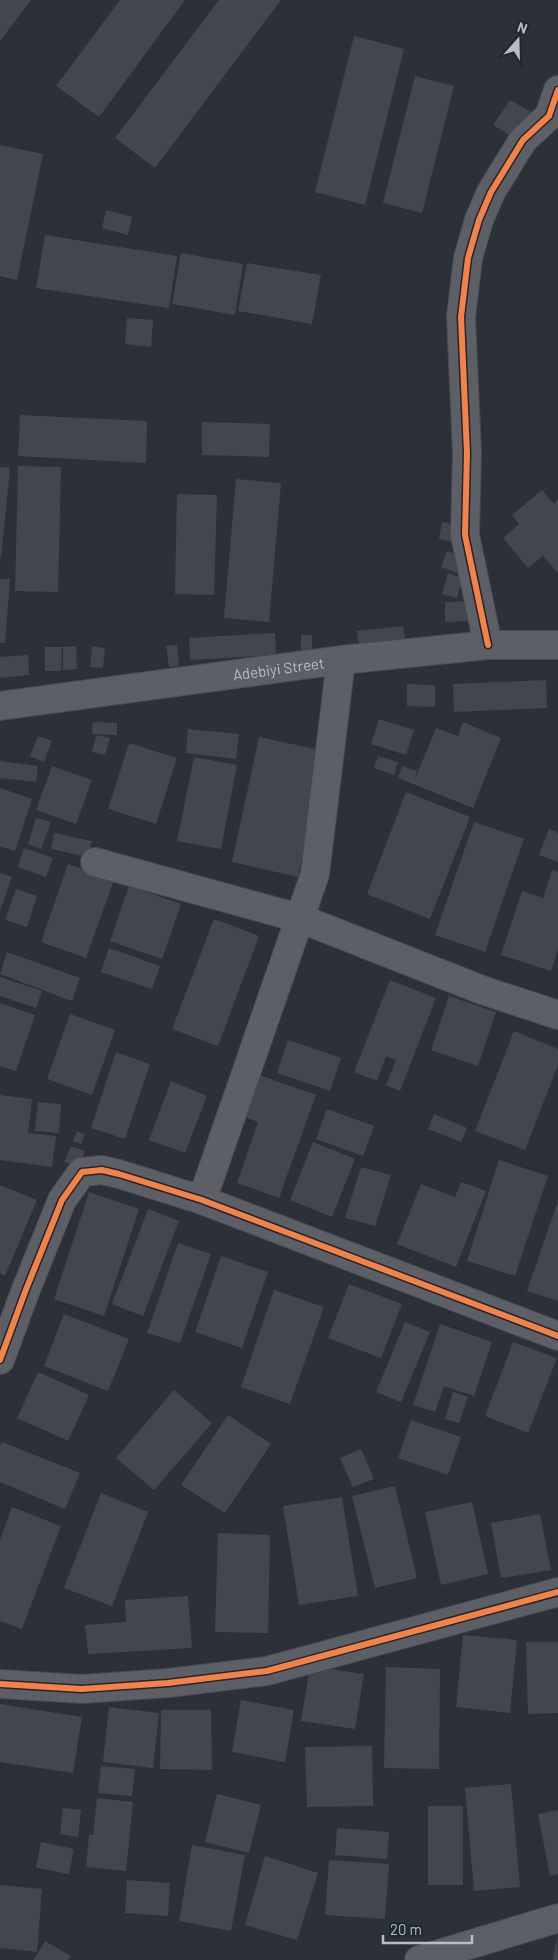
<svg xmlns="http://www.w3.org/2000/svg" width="558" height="1960" font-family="Barlow,sans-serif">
<rect width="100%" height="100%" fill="#2c3038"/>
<g fill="#43464d">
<path d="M0 0H31L0 41Z"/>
<path d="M120 0H185L99 117 56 86Z"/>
<path d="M219 0H281L155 168 115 138Z"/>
<path d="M354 36 404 49 365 205 315 192Z"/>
<path d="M415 76 454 86 422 213 383 203Z"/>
<path d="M510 100 533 113 516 139 493 125Z"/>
<path d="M0 145 43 154 17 280 0 276Z"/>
<path d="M106 210 132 217 128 235 102 228Z"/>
<path d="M45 235 177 256 169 308 36 288Z"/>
<path d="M181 253 243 264 235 315 172 304Z"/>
<path d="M247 263 321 275 312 324 238 311Z"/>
<path d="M127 318 153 320 151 347 125 344Z"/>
<path d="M20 415 147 421 146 463 18 456Z"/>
<path d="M202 422 270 424 269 457 202 455Z"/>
<path d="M18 466 61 467 58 592 15 591Z"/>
<path d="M0 467 10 468 1 558H0Z"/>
<path d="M236 479 281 483 269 622 224 618Z"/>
<path d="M542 490 554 504 558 500V573L543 556 528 568 503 538 519 524 512 515Z"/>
<path d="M177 494 217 495 214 595 175 594Z"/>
<path d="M442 522 460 526 457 542 439 539Z"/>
<path d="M447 551 465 558 460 574 441 567Z"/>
<path d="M448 573 462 578 457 598 442 594Z"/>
<path d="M0 579H10L5 643H0Z"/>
<path d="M470 601 471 621 445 622V602Z"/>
<path d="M403 626 406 642 359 648 357 631Z"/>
<path d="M275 633 276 655 190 660 189 638Z"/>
<rect x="301" y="635" width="11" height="17"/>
<path d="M177 645 179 666 169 667 166 646Z"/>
<path d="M76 646 77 669 63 670V647Z"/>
<path d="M92 646 105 648 103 668 90 667Z"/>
<path d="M45 647H62L61 671H45Z"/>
<path d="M28 655 29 675 0 678V657Z"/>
<path d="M546 680 547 708 454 712 453 684Z"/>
<path d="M407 684 435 685V707L407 706Z"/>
<path d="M379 719 414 730 406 755 371 744Z"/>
<path d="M93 722 117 723V735L92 734Z"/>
<path d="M463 722 501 738 473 808 398 778 402 766 417 771 415 779 436 728 458 736Z"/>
<path d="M188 729 239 734 236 759 186 753Z"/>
<path d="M96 735 110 738 105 755 92 752Z"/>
<path d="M38 736 52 741 44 762 30 756Z"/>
<path d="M259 737 325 751 298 877 232 862Z"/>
<path d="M129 743 177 758 156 824 108 809Z"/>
<path d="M378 756 398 762 394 775 374 768Z"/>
<path d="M194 757 237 765 221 849 177 841Z"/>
<path d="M0 761 38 766 36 782 0 778Z"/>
<path d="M52 766 92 780 76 824 36 810Z"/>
<path d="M0 788 32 799 15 851 0 846Z"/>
<path d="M406 792 470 817 430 919 367 894Z"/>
<path d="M36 818 51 822 41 849 28 844Z"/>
<path d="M474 822 524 839 485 952 435 935Z"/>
<path d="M549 829 558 833V862L539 855Z"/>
<path d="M54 833 92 841 88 857 51 849Z"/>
<path d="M24 848 53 858 46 877 18 867Z"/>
<path d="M68 864 114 880 86 958 41 942Z"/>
<path d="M552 870 558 872V949L551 971 501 955 522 891 543 898Z"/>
<path d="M0 873 12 877 0 911Z"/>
<path d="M129 886 181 904 162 959 110 941Z"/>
<path d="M16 889 37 896 27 927 5 920Z"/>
<path d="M214 919 259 936 218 1046 172 1029Z"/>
<path d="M109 948 160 966 152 989 101 972Z"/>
<path d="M7 952 80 978 72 1001 0 974Z"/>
<path d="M0 977 42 991 36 1008 0 996Z"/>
<path d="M390 980 436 998 400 1091 386 1085 396 1060 386 1056 377 1081 354 1072Z"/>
<path d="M449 996 496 1012 478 1066 431 1050Z"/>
<path d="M0 1003 35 1015 16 1071 0 1066Z"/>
<path d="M70 1014 115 1030 92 1095 47 1079Z"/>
<path d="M514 1031 558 1049V1065L525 1150 475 1131Z"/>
<path d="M288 1040 341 1058 330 1091 277 1073Z"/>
<path d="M116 1052 150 1064 125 1139 91 1128Z"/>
<path d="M259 1075 316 1095 279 1198 237 1183 258 1122 243 1116Z"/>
<path d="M171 1081 207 1096 185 1153 149 1140Z"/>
<path d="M0 1095 32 1099 28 1133 56 1136 52 1167 0 1160Z"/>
<path d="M38 1102 61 1104 59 1133 35 1131Z"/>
<path d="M327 1109 374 1126 363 1156 316 1139Z"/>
<path d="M434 1114 467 1128 461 1142 428 1129Z"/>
<path d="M77 1131 85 1134 81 1144 73 1141Z"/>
<path d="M313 1142 355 1159 332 1217 290 1200Z"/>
<path d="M71 1146 85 1151 79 1167 64 1162Z"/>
<path d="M499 1160 548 1176 515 1276 467 1261Z"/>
<path d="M361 1167 391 1175 375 1226 345 1218Z"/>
<path d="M461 1182 486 1191 456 1267 397 1244 421 1184 455 1197Z"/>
<path d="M0 1185 37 1200 5 1276 0 1273Z"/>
<path d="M89 1192 139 1209 104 1316 54 1299Z"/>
<path d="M558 1201V1301L527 1291Z"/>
<path d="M148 1209 179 1221 143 1316 112 1304Z"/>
<path d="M178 1243 211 1254 180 1343 147 1333Z"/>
<path d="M221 1256 268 1272 242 1348 195 1332Z"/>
<path d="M349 1284 402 1304 381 1358 328 1338Z"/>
<path d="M274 1290 324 1307 290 1404 241 1387Z"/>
<path d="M64 1314 129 1339 108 1391 44 1366Z"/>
<path d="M405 1322 430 1332 401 1402 376 1392Z"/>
<path d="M440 1324 492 1342 474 1396 444 1386 435 1412 413 1405Z"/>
<path d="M513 1342 557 1358 528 1433 485 1416Z"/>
<path d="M38 1372 89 1395 68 1441 17 1418Z"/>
<path d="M174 1390 212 1423 154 1490 116 1458Z"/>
<path d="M453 1392 468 1397 459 1423 445 1419Z"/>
<path d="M228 1415 271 1444 225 1513 181 1485Z"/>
<path d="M411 1420 461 1437 448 1475 398 1458Z"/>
<path d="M2 1442 80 1473 65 1509 0 1482V1446Z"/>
<path d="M361 1449 374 1479 353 1487 340 1458Z"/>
<path d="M395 1486 417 1578 375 1588 352 1496Z"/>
<path d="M101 1493 148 1512 112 1606 64 1588Z"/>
<path d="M342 1497 358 1596 299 1605 283 1506Z"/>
<path d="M472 1502 488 1574 441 1585 425 1512Z"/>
<path d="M12 1507 61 1526 22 1629 0 1621V1540Z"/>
<path d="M540 1514 551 1570 501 1578 491 1523Z"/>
<path d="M218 1533 270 1535 268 1633 215 1632Z"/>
<path d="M188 1596 192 1648 88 1654 85 1625 126 1622 125 1600Z"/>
<path d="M463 1635 517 1640 510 1713 456 1707Z"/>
<path d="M526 1642H558V1713L528 1714Z"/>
<path d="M310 1666 364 1674 355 1729 301 1721Z"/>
<path d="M386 1667 440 1669 439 1769 384 1768Z"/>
<path d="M241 1700 294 1710 285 1762 232 1752Z"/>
<path d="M0 1704 82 1717 73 1773 0 1762Z"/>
<path d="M109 1707 159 1713 153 1768 103 1762Z"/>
<path d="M161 1710H211L212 1770 160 1769Z"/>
<path d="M372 1746 373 1806 307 1807 305 1747Z"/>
<path d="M101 1766 135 1769 132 1796 98 1793Z"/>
<path d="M511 1784 520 1887 474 1891 465 1788Z"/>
<path d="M217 1794 261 1805 249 1853 205 1842Z"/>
<path d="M97 1798 133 1802 126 1871 86 1867 89 1835H93Z"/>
<rect x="428" y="1806" width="35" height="79"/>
<path d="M63 1808 81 1810 78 1837 60 1834Z"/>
<path d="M558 1810V1874L550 1876 538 1814Z"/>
<path d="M337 1828 389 1832 387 1859 335 1855Z"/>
<path d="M41 1842 74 1849 69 1874 36 1868Z"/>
<path d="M192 1845 245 1855 231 1931 179 1921Z"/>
<path d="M265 1856 318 1873 297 1940 245 1925Z"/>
<path d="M329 1860 389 1864 385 1919 325 1915Z"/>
<path d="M127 1880 170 1883 168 1916 125 1913Z"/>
<path d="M0 1885 42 1889 37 1952 0 1948Z"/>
<path d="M557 1936 558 1960H553Z"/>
<path d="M45 1941 71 1956 68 1960H34Z"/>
</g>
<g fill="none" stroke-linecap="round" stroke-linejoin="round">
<g stroke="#484b51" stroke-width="30">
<g id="minor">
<path d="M488 645 465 535 467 453 461 317 468 258 479 220 491 192 523 140 549 116 558 90"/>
<path id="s1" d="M0 706 341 660 488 645H558"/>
<path d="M95 862 299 918 482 990 558 1015"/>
<path d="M202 1200 315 874 341 660"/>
<path d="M0 1360 25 1292 62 1200 82 1172 102 1170 119 1174 202 1200 558 1336"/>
<path d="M0 1684 82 1689 168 1683 267 1671 558 1592"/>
<path d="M419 1960 558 1918"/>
</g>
</g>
<use href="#minor" stroke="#5c5f66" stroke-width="28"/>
<g stroke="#202632" stroke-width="9">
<g id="cycleway">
<path d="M488 645 465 535 467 453 461 317 468 258 479 220 491 192 523 140 549 116 558 90"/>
<path d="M0 1360 25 1292 62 1200 82 1172 102 1170 119 1174 202 1200 558 1336"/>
<path d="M0 1684 82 1689 168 1683 267 1671 558 1592"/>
</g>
</g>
<use href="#cycleway" stroke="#f48246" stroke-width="6"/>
</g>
<g text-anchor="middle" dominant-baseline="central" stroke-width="4" stroke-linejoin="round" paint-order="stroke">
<g font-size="15" fill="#b7bcc8" stroke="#202632">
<text stroke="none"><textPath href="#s1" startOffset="281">Adebiyi Street</textPath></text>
</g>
</g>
<g transform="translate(518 40) rotate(20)" stroke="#202632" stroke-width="4" paint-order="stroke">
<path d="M0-4L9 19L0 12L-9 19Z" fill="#b7bcc8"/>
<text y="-8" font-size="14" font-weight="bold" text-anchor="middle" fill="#b7bcc8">N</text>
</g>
<path d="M383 1935v8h89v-8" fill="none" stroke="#b7bcc8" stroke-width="2.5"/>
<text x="390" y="1935" font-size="15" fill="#b7bcc8" stroke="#202632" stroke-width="4" paint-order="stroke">20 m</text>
</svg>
